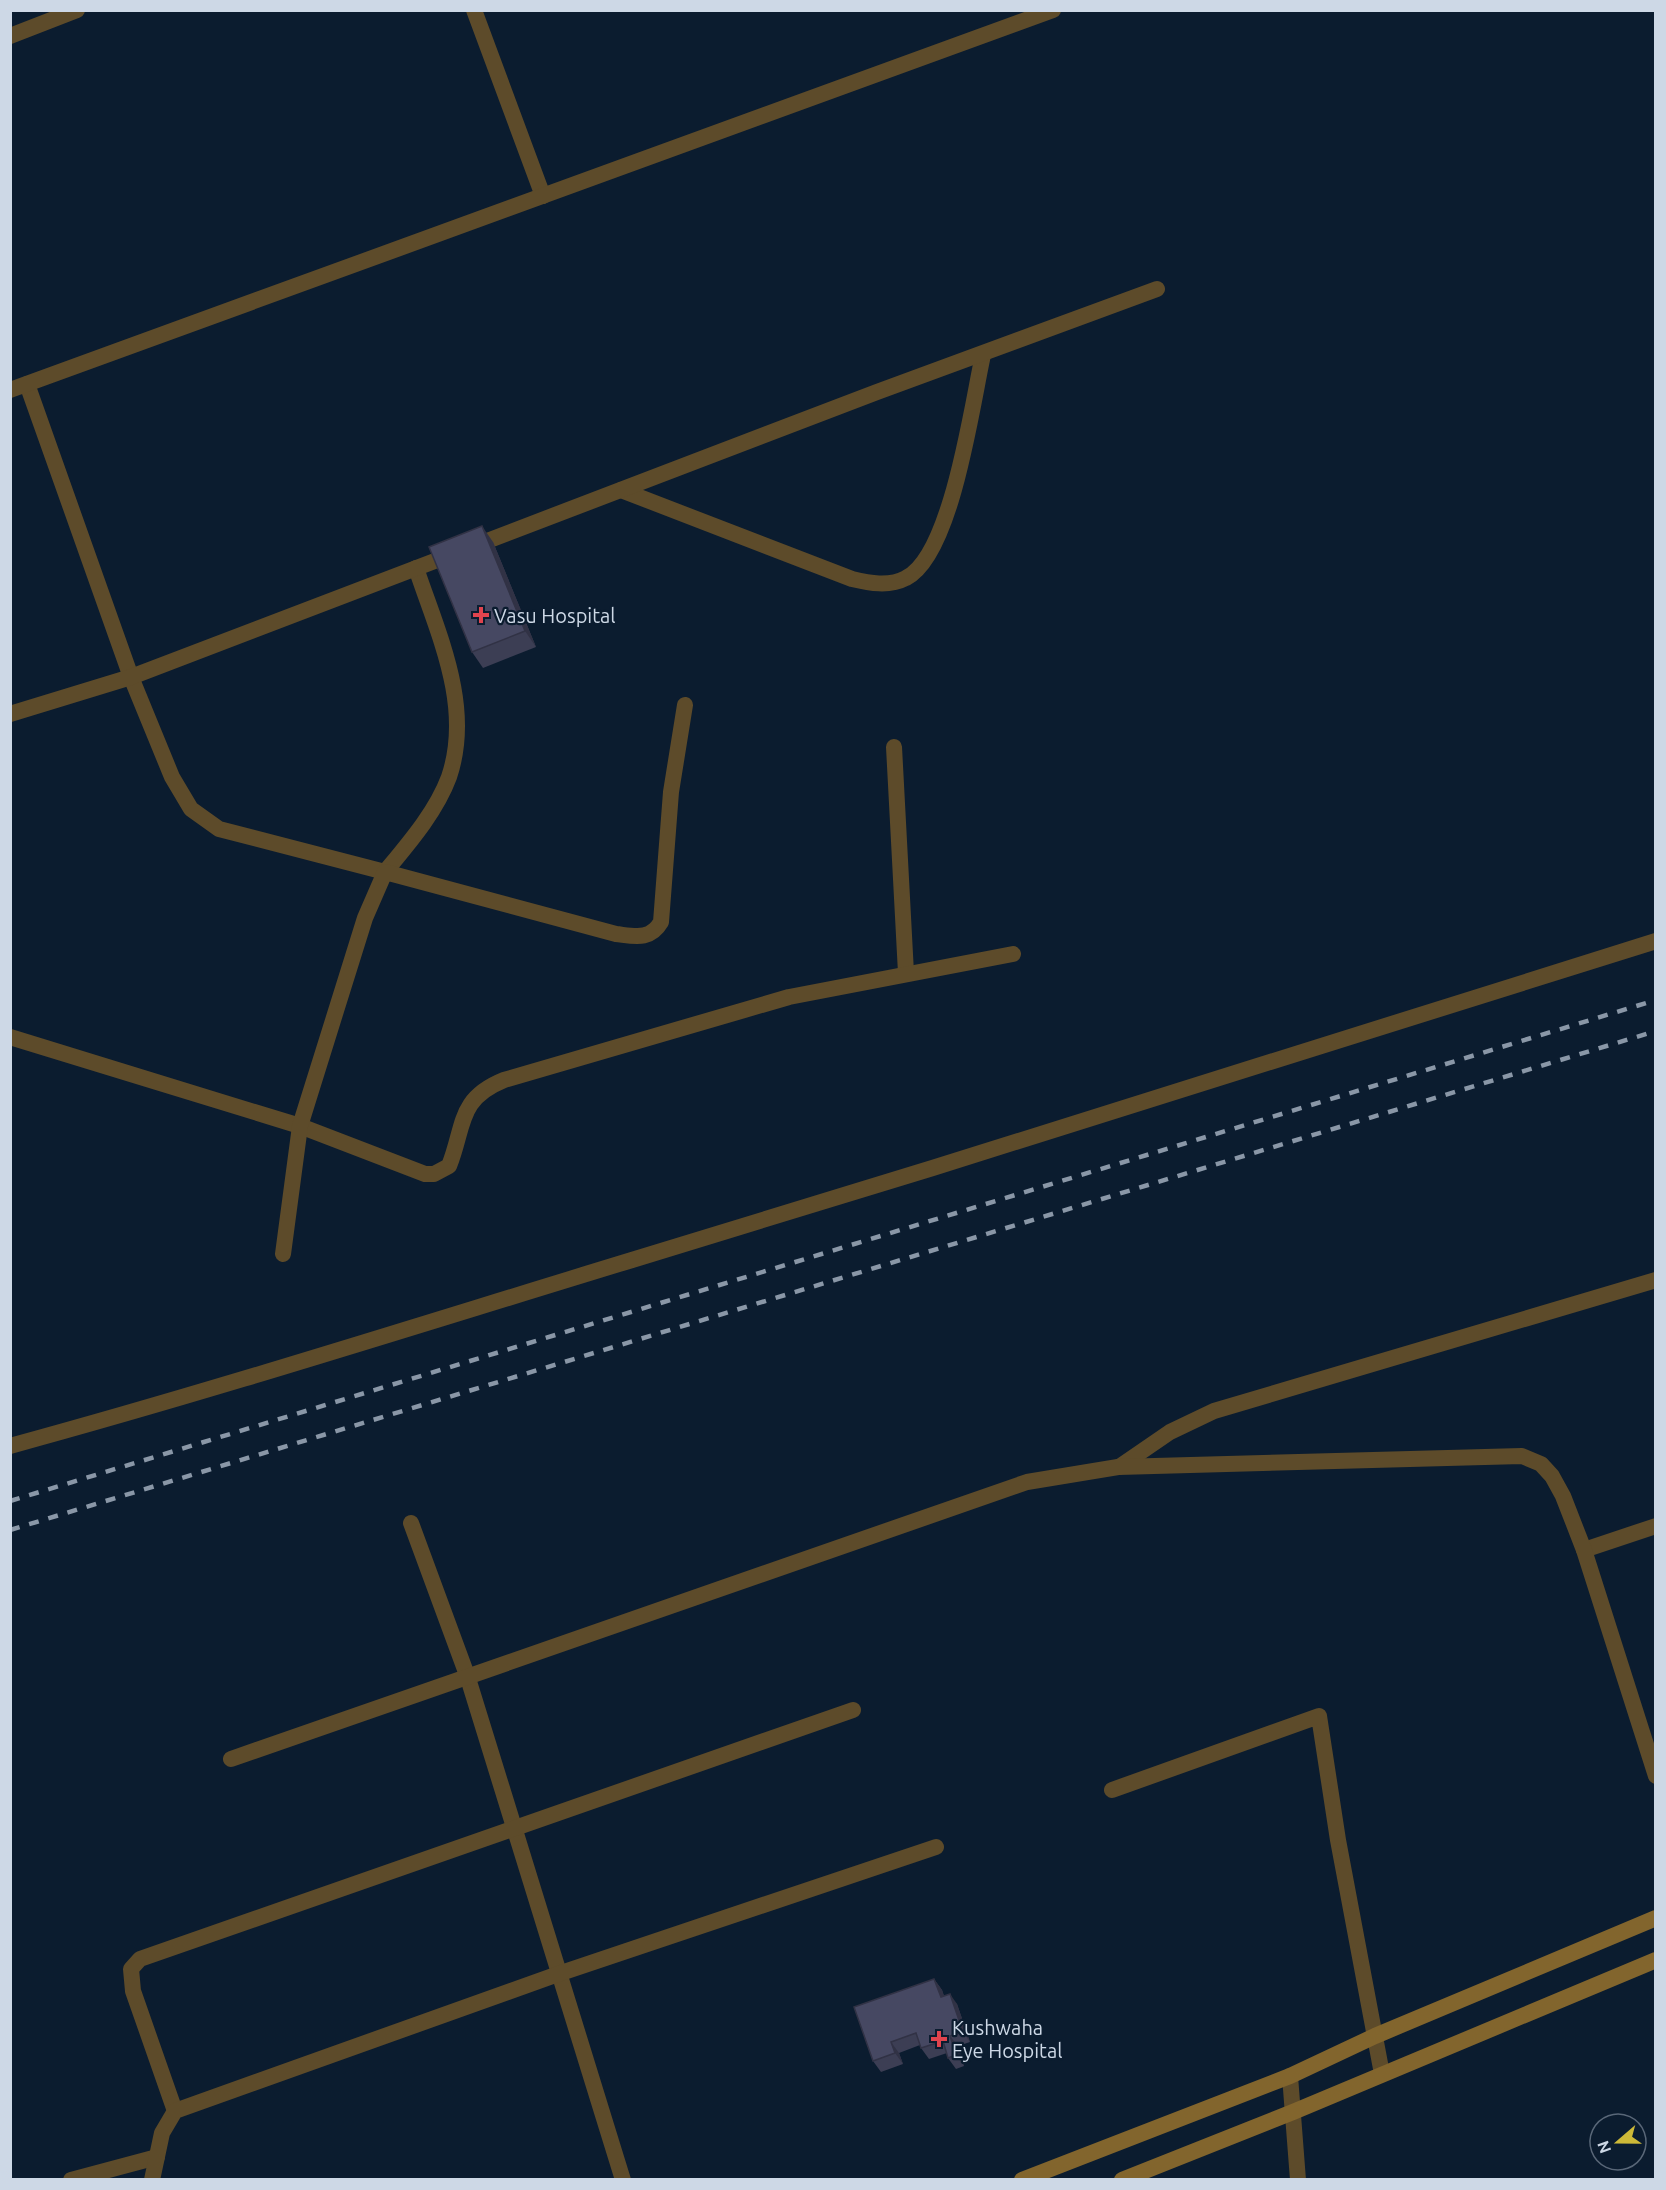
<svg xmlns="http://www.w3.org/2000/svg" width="1666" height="2190" font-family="Ubuntu,sans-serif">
<rect width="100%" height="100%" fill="#0b1c2f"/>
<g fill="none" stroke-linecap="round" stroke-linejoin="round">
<path stroke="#5d4b2a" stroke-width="16" d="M1290 2076 1298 2180"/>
<g stroke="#5d4b2a" stroke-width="16">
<path d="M474 10 543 196"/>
<path d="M10 36 77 10"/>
<path d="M27 384 131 677 172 777 191 809 219 829 385 872C409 843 436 812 449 777 473 706 438 634 416 568"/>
<path d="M10 390 1053 10"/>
<path d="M621 490 852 579C869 583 889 587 906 578 952 555 972 404 983 355"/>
<path d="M10 714 131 677 877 392 1157 289"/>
<path d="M894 747 906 973"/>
<path d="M10 1037 300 1126 425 1174H434L449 1166C465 1126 457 1099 504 1080L789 997 1013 954"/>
<path d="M283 1254 300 1126 365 918 385 872 616 934C634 936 650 941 661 922L671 792 685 705"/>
<path d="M10 1446C219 1389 425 1323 632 1260 974 1156 1315 1050 1656 941"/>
<path d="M1119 1467 1170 1432 1214 1411 1656 1280"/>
<path d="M411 1523 467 1675 623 2180"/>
<path d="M1584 1550 1656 1526"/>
<path d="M231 1759 1027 1482 1118 1467 1522 1456 1541 1464 1552 1476 1563 1496 1584 1550 1656 1776"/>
<path d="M1112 1790 1319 1716 1338 1840 1382 2074"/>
<path d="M175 2111 133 1991 131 1969 140 1959 853 1710"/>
<path d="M71 2180 157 2157"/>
<path d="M152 2180 162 2133 175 2111 561 1973 936 1847"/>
</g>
<g stroke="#82652d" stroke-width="16">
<path d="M1022 2180 1290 2076 1375 2036 1656 1918"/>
<path d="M1122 2180 1293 2112 1656 1960"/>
</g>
<g stroke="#8a97a7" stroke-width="4.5" stroke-dasharray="10 10" stroke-linecap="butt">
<path d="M10 1501 1656 1000"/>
<path d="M10 1530 1656 1031"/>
</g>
</g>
<g fill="#3c3e54">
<path d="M493 542 536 647 483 668 472 652Z"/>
<path d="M934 1979 942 1990 944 1996 957 2004 970 2042 958 2046 964 2066 956 2069 948 2058 947 2053 929 2059 921 2048 920 2045 899 2053 903 2064 881 2072 873 2061Z"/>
</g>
<g fill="#313245">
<path d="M482 526 493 542 536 647 525 631Z"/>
<path d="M934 1979 942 1990 948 2008 941 1997Z"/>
<path d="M950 1994 957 2004 970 2042 963 2032Z"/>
<path d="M950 2036 958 2046 964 2066 956 2055Z"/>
<path d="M891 2042 899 2053 903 2064 895 2053Z"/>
</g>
<g fill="#464862" stroke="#313245" stroke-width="1.5">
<path d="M482 526 525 631 472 652 429 547Z"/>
<path d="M934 1979 941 1997 950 1994 963 2032 950 2036 956 2055 948 2058 943 2041 921 2048 916 2033 891 2042 895 2053 873 2061 854 2007Z"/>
</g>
<g fill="#e0444e" stroke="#0b1c2f" stroke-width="2">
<path d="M478 606h6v6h6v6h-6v6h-6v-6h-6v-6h6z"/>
<path d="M936 2030h6v6h6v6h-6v6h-6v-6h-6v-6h6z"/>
</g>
<g text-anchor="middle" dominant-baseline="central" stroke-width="4.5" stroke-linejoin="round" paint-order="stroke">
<g font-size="20" fill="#cdd8e6" stroke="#0b1c2f" text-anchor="start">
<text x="494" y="615">Vasu Hospital</text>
<text x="952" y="2027">Kushwaha<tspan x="952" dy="23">Eye Hospital</tspan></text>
</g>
</g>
<rect width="1666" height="2190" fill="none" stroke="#cdd8e6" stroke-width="24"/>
<g transform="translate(1618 2142) rotate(250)"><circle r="28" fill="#0b1c2f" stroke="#596778" stroke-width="1.5"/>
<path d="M0-4.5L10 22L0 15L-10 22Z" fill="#cdb938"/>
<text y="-9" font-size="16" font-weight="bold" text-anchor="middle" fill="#cdd8e6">N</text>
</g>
</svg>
